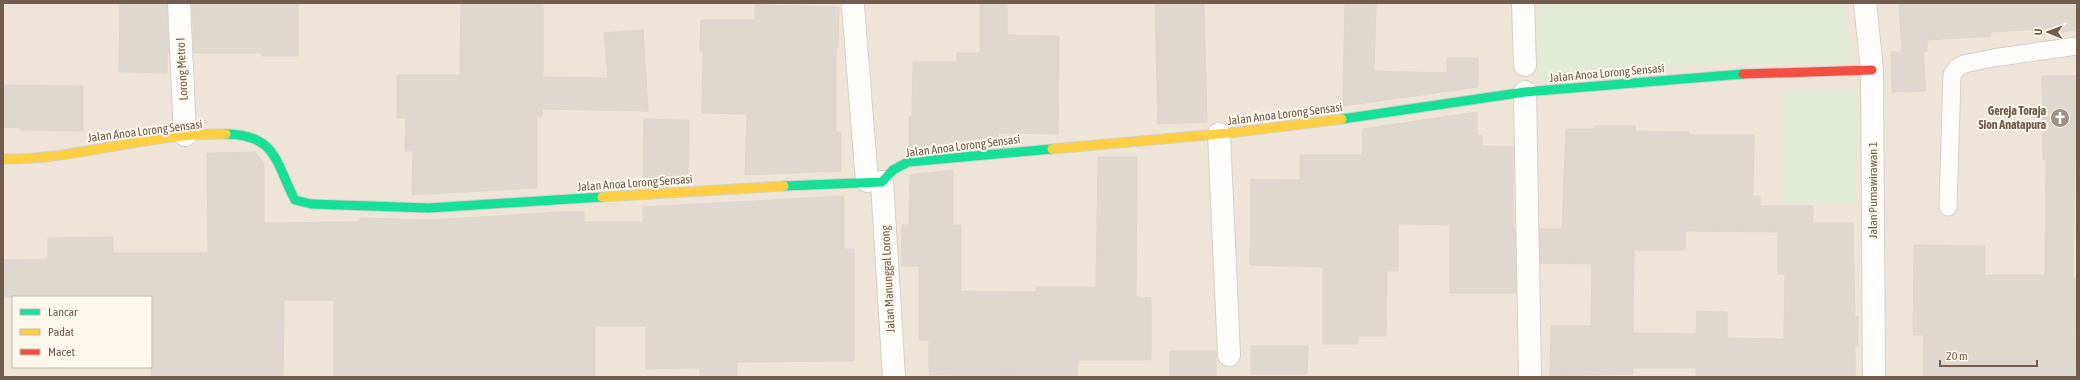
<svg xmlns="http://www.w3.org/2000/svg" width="2080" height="380" font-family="'Asap Condensed',sans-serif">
<rect width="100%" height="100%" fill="#f6f2ea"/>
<path fill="#eee5d8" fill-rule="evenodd" d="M3 3H2077V377H3ZM13 297H151V367H13Z"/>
<g fill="#e2ebd6">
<path d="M1537 3H1842L1854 63 1716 64 1539 80Z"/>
<path d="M1783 89 1857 90 1856 203H1782Z"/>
</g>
<g fill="#dfd8d0" stroke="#ded6cd" fill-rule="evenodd">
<path d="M120 3H167L169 53H167V73L119 72Z"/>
<path d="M192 3H298V56H262V53H194Z"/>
<path d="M461 3H543V77L608 78 604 33 643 30 648 111 542 109V116H537V188L412 195 413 151H405L406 118H397V75H460Z"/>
<path d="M980 3H1007V35L1059 36 1058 134 998 133V141L909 149V117H912L913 62H957V53H980Z"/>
<path d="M1155 3H1204L1207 122 1158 124Z"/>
<path d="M1345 3H1376L1374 71 1447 73V58H1478V87L1343 106Z"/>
<path d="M1899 3H2077V30L2042 35V29L1991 32V36L1927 40V51L1923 52 1926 91 1892 92 1891 52H1902Z"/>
<path d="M755 5 839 7 838 48H836V132H841V171L745 175 747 114 702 113 703 51H700L701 20H755Z"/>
<path d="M2042 76H2077V160H2075L2073 278H2076L2075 377H1923L1924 335H1913L1914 245 1985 246V275H2045L2046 160H2043Z"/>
<path d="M3 85 83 86V131L21 130V128L3 127Z"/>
<path d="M1477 112V135L1482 136V146L1513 147V229H1515L1516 293H1450V225L1398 224V271H1387L1386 336H1359L1358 344H1323V267L1250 265 1251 179 1300 180V155H1362L1363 129Z"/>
<path d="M644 119 689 120 688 179 643 182Z"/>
<path d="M1595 126H1635V131L1689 132V135H1754L1753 196H1760V206H1813V223H1853L1855 317H1858V346H1855V377H1696V368H1633V374L1550 376 1551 326H1591L1592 264 1540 263V229H1562L1566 129H1595ZM1686 231 1778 232V274H1785L1784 339 1727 338V312L1697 311 1696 334 1633 333 1634 250H1685Z"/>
<path d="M255 152 264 164V223L360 222V218L430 220 562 212H584V222H643V207L844 196V249H854V361L737 362V377H700V368L646 369V326H595V377H334V300H284L283 377H151V297H3V260L48 259V238L113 237V253H208L207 153Z"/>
<path d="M1098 157H1137L1136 297 1151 298V360H1078L1077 376 929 375V340H919V266H901L902 225H909L910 175 953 170V225H961V291L1036 292V287H1096Z"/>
<path d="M1251 346H1308L1307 374H1251Z"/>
<rect x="1170" y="351" width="46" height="26"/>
</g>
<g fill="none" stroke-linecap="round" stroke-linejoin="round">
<g stroke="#d5cfc9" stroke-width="19">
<path id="lane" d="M1948 207 1952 75 1957 68 1964 64 1993 58 2077 46"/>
</g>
<g stroke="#d5cfc9" stroke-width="24">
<g id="street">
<path d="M179 3 185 135"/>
<path d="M1523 3 1525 65"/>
<path d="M1865 3 1872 70 1874 377"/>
<path d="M853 6 867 181"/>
<path d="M1525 92 1530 377"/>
<path d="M1219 134 1229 355"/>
<path d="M882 182 894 377"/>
</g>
</g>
<g stroke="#d5cfc8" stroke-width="11">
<g id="fast">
<path d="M1342 119 1525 92 1743 74"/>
<path d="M226 134C277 135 275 162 295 200L311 204 429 208 602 197"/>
<path d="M784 186 882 182 893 170 908 162 1052 149"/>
</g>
</g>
<g stroke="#d5cfc8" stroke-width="11">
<g id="slow">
<path d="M1052 149 1229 133 1342 119"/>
<path d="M3 159C78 160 151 132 226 134"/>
<path d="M602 197 784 186"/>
</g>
</g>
<g stroke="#d5cfc8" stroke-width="11">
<path id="jam" d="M1743 74 1872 70"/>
</g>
<use href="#lane" stroke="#fefdfc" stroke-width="17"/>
<use href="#street" stroke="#fefdfc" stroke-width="22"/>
<use href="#fast" stroke="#16e098" stroke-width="9"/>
<use href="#slow" stroke="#ffcf43" stroke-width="9"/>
<use href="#jam" stroke="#f24e42" stroke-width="9"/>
</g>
<defs>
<g id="church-disc" transform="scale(1)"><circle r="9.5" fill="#a09084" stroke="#fdf7ec"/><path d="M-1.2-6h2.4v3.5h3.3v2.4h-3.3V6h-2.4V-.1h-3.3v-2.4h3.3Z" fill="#fff"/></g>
</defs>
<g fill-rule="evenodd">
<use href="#church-disc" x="2060" y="118"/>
</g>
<g text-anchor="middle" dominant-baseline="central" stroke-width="4" stroke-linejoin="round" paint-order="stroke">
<g font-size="12" fill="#715c4d" stroke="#fdf7ec">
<text transform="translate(182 69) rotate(-93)">Lorong Metro I</text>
<text transform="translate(1607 73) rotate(-5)">Jalan Anoa Lorong Sensasi</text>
<text transform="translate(1285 114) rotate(-7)">Jalan Anoa Lorong Sensasi</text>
<text transform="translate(145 131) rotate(-7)">Jalan Anoa Lorong Sensasi</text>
<text transform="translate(963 146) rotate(-7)">Jalan Anoa Lorong Sensasi</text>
<text transform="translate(635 183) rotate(-4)">Jalan Anoa Lorong Sensasi</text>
<text transform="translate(1873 190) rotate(-90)">Jalan Purnawirawan 1</text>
<text transform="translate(888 279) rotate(-93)">Jalan Manunggal Lorong</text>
</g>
<g font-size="12" font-weight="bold" fill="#715c4d" stroke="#fdf7ec" text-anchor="end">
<text x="2046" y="111">Gereja Toraja<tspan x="2046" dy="14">Sion Anatapura</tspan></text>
</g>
</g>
<rect width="2080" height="380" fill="none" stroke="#715c4d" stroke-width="8"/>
<rect x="12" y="296" width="140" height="72" fill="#fdf7ec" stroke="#c5b9ac"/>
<rect x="20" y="309" width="20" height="6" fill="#16e098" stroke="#c5b9ac"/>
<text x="48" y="316" font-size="12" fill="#715c4d">Lancar</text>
<rect x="20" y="329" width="20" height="6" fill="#ffcf43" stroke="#c5b9ac"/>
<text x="48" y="336" font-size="12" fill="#715c4d">Padat</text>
<rect x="20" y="349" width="20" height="6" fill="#f24e42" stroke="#c5b9ac"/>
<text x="48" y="356" font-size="12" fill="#715c4d">Macet</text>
<g transform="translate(2048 32) rotate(271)" stroke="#fdf7ec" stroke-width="3" paint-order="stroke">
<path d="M0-3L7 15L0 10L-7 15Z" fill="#715c4d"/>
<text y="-6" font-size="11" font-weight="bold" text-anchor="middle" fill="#715c4d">U</text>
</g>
<path d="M1940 360v6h97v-6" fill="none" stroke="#715c4d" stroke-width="2"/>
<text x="1946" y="360" font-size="12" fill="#715c4d" stroke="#fdf7ec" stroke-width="3" paint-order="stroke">20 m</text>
</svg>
